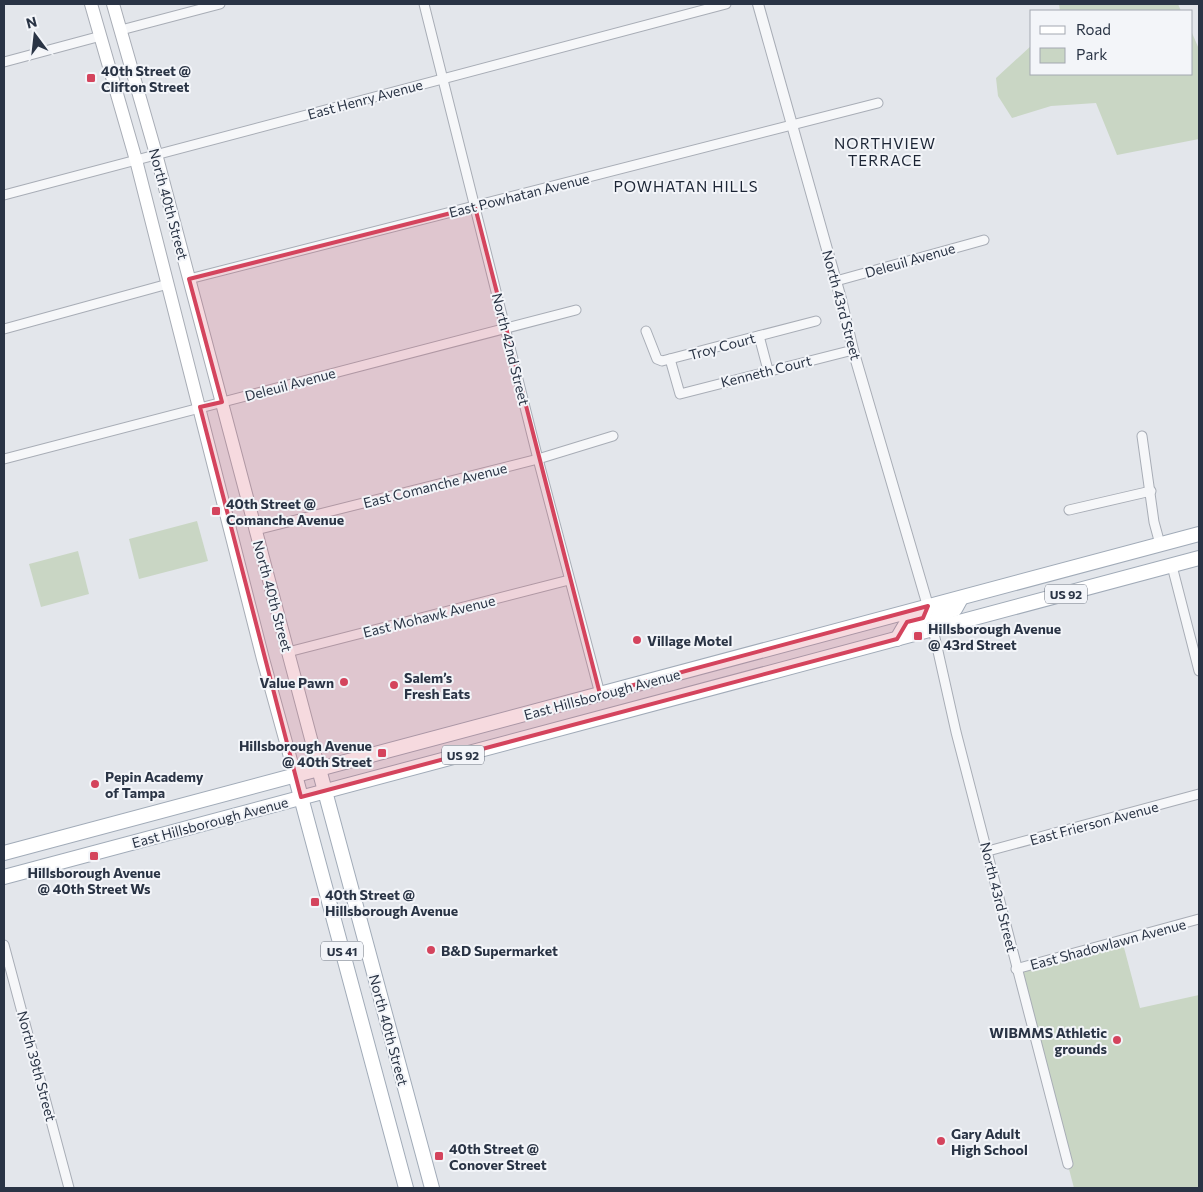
<svg xmlns="http://www.w3.org/2000/svg" width="1203" height="1192" font-family="Commissioner,sans-serif">
<rect width="100%" height="100%" fill="#e3e6eb"/>
<g fill="#c9d6c4">
<path d="M1059 4H1178L1181 11H1060Z"/>
<path d="M1192 33 1199 49V139L1117 155 1096 103 1051 106 1012 118 998 96 996 78 1032 45V74H1192Z"/>
<path d="M197 521 208 561 139 579 129 539Z"/>
<path d="M78 551 89 594 41 607 29 564Z"/>
<path d="M1122 940 1140 1008 1199 995V1188H1074L1016 969Z"/>
</g>
<g fill="none" stroke-linecap="round" stroke-linejoin="round">
<g stroke="#a8adb6" stroke-width="11">
<g id="minor">
<path d="M424 4 538 459 600 694"/>
<path d="M121 30 220 4"/>
<path d="M4 62 101 36"/>
<path d="M4 195 726 4"/>
<path d="M189 279 878 103"/>
<path d="M836 281 984 240"/>
<path d="M4 329 168 284"/>
<path d="M646 331 657 359 662 361 816 321"/>
<path d="M759 336 768 370"/>
<path d="M670 359 680 394 853 350"/>
<path d="M1142 436 1154 522 1160 544"/>
<path d="M4 459 576 310"/>
<path d="M1069 510 1151 491"/>
<path d="M256 530 538 459 613 436"/>
<path d="M1172 566 1199 671"/>
<path d="M933 629 956 732 1068 1164"/>
<path d="M288 652 569 580"/>
<path d="M988 851 1199 794"/>
<path d="M4 945 69 1188"/>
<path d="M1016 969 1199 919"/>
</g>
</g>
<g stroke="#a8adb6" stroke-width="12">
<path id="tertiary" d="M758 4 841 299 853 350 928 606"/>
</g>
<g stroke="#a8adb6" stroke-width="14">
<g id="secondary">
<path d="M91 4 136 160 263 659 295 775"/>
<path d="M113 4 156 154 319 769"/>
</g>
</g>
<g stroke="#a1abb8" stroke-width="16">
<g id="primary">
<path d="M933 629 939 614 955 609 960 600"/>
<path d="M897 639 907 622 923 618 928 606"/>
<path d="M319 769 432 1188"/>
<path d="M295 775 406 1188"/>
<path d="M4 853 1199 534"/>
<path d="M4 877 1199 558"/>
</g>
</g>
<use href="#minor" stroke="#f6f7f9" stroke-width="9"/>
<use href="#tertiary" stroke="#f6f7f9" stroke-width="10"/>
<use href="#secondary" stroke="#fff" stroke-width="12"/>
<use href="#primary" stroke="#fff" stroke-width="14"/>
</g>
<path fill="#d4445d" fill-opacity="0.2" stroke="#d4445d" stroke-width="4" stroke-linejoin="round" d="M475 207 600 694 928 606 923 618 907 622 897 639 301 797 200 407 222 402 189 279Z"/>
<g fill="#d4445d" stroke="#f3f5f9" stroke-width="2">
<rect x="86" y="73" width="10" height="10" rx="2.5"/>
<rect x="211" y="506" width="10" height="10" rx="2.5"/>
<rect x="913" y="631" width="10" height="10" rx="2.5"/>
<circle cx="637" cy="640" r="5"/>
<circle cx="344" cy="682" r="5"/>
<circle cx="394" cy="685" r="5"/>
<rect x="377" y="748" width="10" height="10" rx="2.5"/>
<circle cx="95" cy="784" r="5"/>
<rect x="89" y="851" width="10" height="10" rx="2.5"/>
<rect x="310" y="897" width="10" height="10" rx="2.5"/>
<circle cx="431" cy="950" r="5"/>
<circle cx="1117" cy="1040" r="5"/>
<circle cx="941" cy="1141" r="5"/>
<rect x="434" y="1151" width="10" height="10" rx="2.5"/>
</g>
<g text-anchor="middle" dominant-baseline="central" stroke-width="4" stroke-linejoin="round" paint-order="stroke">
<g fill="#f3f5f9" stroke="#666e7b" stroke-width="1">
<rect x="1045" y="584.5" width="42" height="19" rx="4"/>
<rect x="442" y="745.5" width="42" height="19" rx="4"/>
<rect x="321" y="941.5" width="42" height="19" rx="4"/>
</g>
<g font-size="12" font-weight="bold" fill="#2a3445">
<text x="1066" y="594">US 92</text>
<text x="463" y="755">US 92</text>
<text x="342" y="951">US 41</text>
</g>
<g font-size="14" font-weight="bold" fill="#2a3445" stroke="#f3f5f9" text-anchor="start">
<text x="101" y="70">40th Street @<tspan x="101" dy="16">Clifton Street</tspan></text>
<text x="226" y="503">40th Street @<tspan x="226" dy="16">Comanche Avenue</tspan></text>
<text x="928" y="628">Hillsborough Avenue<tspan x="928" dy="16">@ 43rd Street</tspan></text>
<text x="647" y="640">Village Motel</text>
<text x="404" y="677">Salem’s<tspan x="404" dy="16">Fresh Eats</tspan></text>
<text x="334" y="682" text-anchor="end">Value Pawn</text>
<text x="372" y="745" text-anchor="end">Hillsborough Avenue<tspan x="372" dy="16">@ 40th Street</tspan></text>
<text x="105" y="776">Pepin Academy<tspan x="105" dy="16">of Tampa</tspan></text>
<text x="94" y="872" text-anchor="middle">Hillsborough Avenue<tspan x="94" dy="16">@ 40th Street Ws</tspan></text>
<text x="325" y="894">40th Street @<tspan x="325" dy="16">Hillsborough Avenue</tspan></text>
<text x="441" y="950">B&amp;D Supermarket</text>
<text x="1107" y="1032" text-anchor="end">WIBMMS Athletic<tspan x="1107" dy="16">grounds</tspan></text>
<text x="951" y="1133">Gary Adult<tspan x="951" dy="16">High School</tspan></text>
<text x="449" y="1148">40th Street @<tspan x="449" dy="16">Conover Street</tspan></text>
</g>
<g font-size="14" fill="#2a3445" stroke="#f3f5f9">
<text transform="translate(365 99) rotate(-15)">East Henry Avenue</text>
<text transform="translate(519 195) rotate(-14)">East Powhatan Avenue</text>
<text transform="translate(169 204) rotate(75)">North 40th Street</text>
<text transform="translate(910 260) rotate(-16)">Deleuil Avenue</text>
<text transform="translate(842 305) rotate(75)">North 43rd Street</text>
<text transform="translate(722 346) rotate(-15)">Troy Court</text>
<text transform="translate(511 349) rotate(76)">North 42nd Street</text>
<text transform="translate(766 371) rotate(-14)">Kenneth Court</text>
<text transform="translate(290 384) rotate(-15)">Deleuil Avenue</text>
<text transform="translate(435 485) rotate(-14)">East Comanche Avenue</text>
<text transform="translate(273 596) rotate(75)">North 40th Street</text>
<text transform="translate(429 616) rotate(-14)">East Mohawk Avenue</text>
<text transform="translate(602 694) rotate(-15)">East Hillsborough Avenue</text>
<text transform="translate(210 822) rotate(-15)">East Hillsborough Avenue</text>
<text transform="translate(1094 823) rotate(-15)">East Frierson Avenue</text>
<text transform="translate(999 897) rotate(76)">North 43rd Street</text>
<text transform="translate(1108 944) rotate(-15)">East Shadowlawn Avenue</text>
<text transform="translate(389 1030) rotate(75)">North 40th Street</text>
<text transform="translate(37 1066) rotate(75)">North 39th Street</text>
</g>
<g font-size="15" letter-spacing="1" fill="#1c2535" stroke="#f3f5f9">
<text x="885" y="143">NORTHVIEW<tspan x="885" dy="17">TERRACE</tspan></text>
<text x="686" y="186">POWHATAN HILLS</text>
</g>
</g>
<rect width="1203" height="1192" fill="none" stroke="#2a3445" stroke-width="10"/>
<rect x="1030" y="10" width="162" height="65" fill="#f3f5f9" stroke="#a3a8b1"/>
<rect x="1040" y="26" width="25" height="8" fill="#ffffff" stroke="#a3a8b1"/>
<text x="1076" y="35" font-size="15" fill="#2a3445">Road</text>
<rect x="1040" y="48" width="25" height="15" fill="#c9d6c4" stroke="#a3a8b1"/>
<text x="1076" y="60" font-size="15" fill="#2a3445">Park</text>
<g transform="translate(35 35) rotate(345)" stroke="#f3f5f9" stroke-width="4" paint-order="stroke">
<path d="M0-4L9 19L0 12L-9 19Z" fill="#2a3445"/>
<text y="-8" font-size="14" font-weight="bold" text-anchor="middle" fill="#2a3445">N</text>
</g>
</svg>
